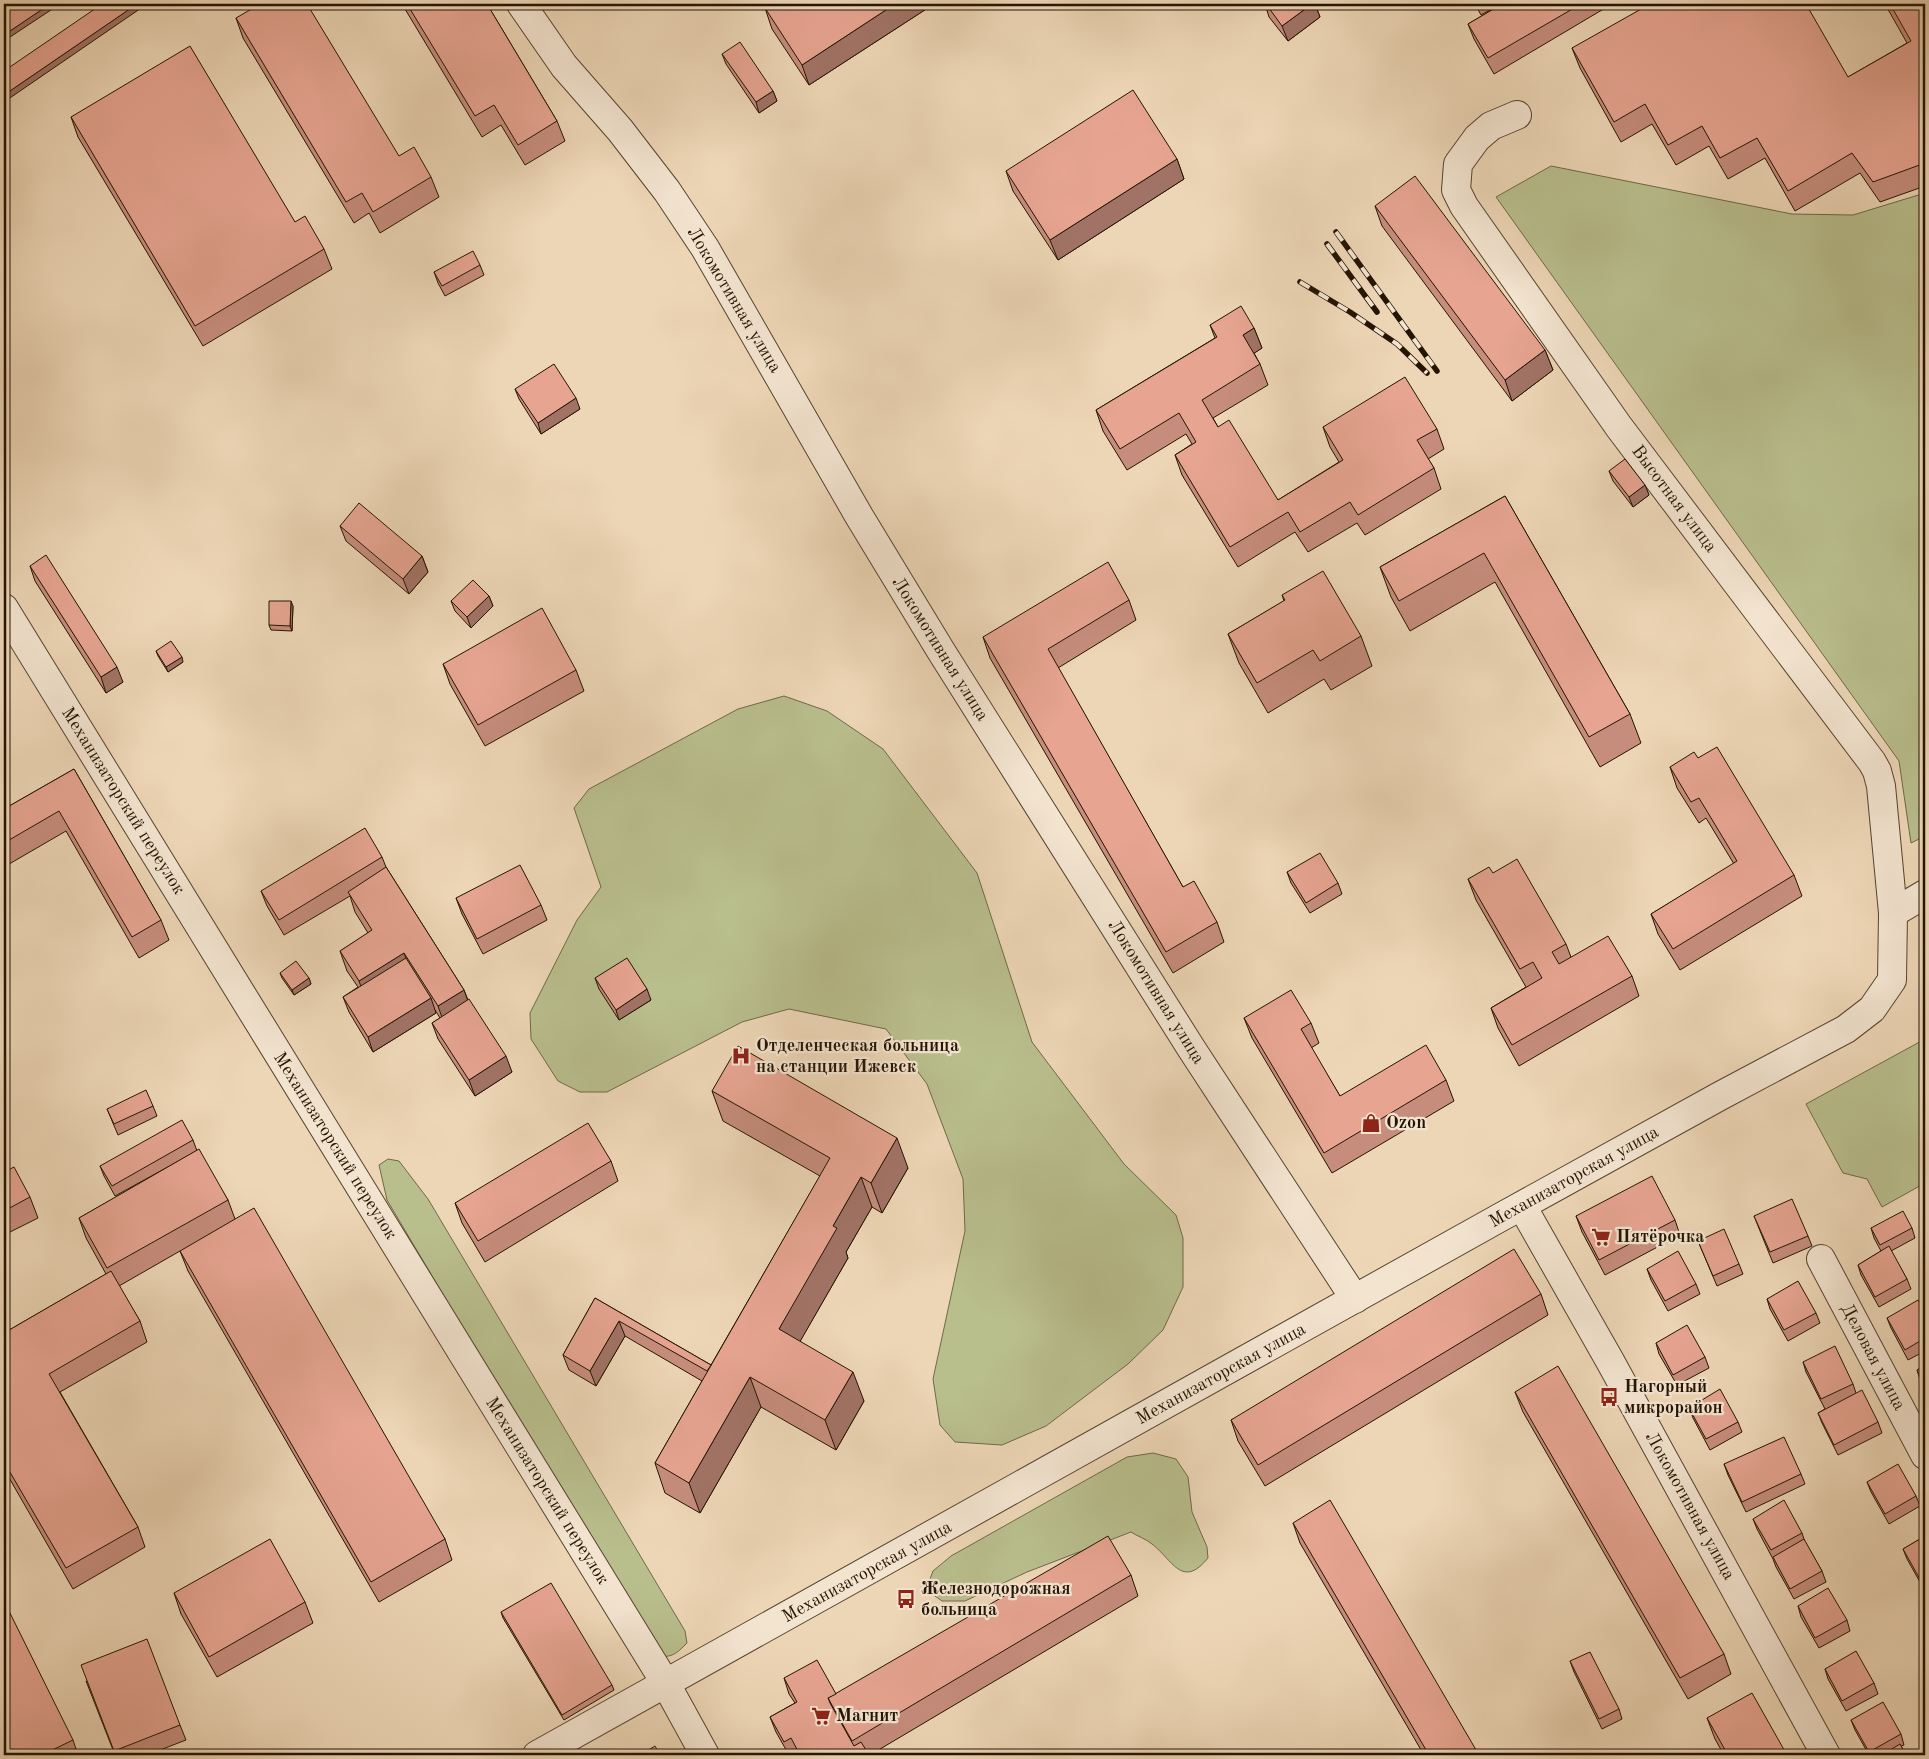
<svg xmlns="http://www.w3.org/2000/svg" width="1929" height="1759" font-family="'Old Standard TT',serif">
<rect width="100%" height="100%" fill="#edd6b6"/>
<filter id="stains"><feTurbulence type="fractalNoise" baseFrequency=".004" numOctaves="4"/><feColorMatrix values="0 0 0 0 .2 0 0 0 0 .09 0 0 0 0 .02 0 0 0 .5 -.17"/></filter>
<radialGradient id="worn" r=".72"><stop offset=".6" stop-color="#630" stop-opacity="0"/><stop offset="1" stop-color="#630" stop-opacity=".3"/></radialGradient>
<g fill="#b9be8d" stroke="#6e6948">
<path d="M1551 166 1792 214 1853 215 1925 193V836L1911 843 1899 761 1496 197Z"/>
<path d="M784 696 827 711 883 749 977 873 1032 1042 1124 1164 1176 1215 1183 1238V1287L1163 1330 1128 1364 1046 1426 1002 1445 955 1442 940 1425 933 1379 965 1231 963 1179 927 1084 886 1029 789 1009 742 1022 607 1092H580L558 1081 531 1039 530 1013 577 920 601 887 574 808 589 789 738 709Z"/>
<path d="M1925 1039V1183L1882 1207 1867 1179 1843 1173 1806 1104Z"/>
<path d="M388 1159 399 1161 428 1199 685 1631 687 1643C676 1654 672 1658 657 1656L387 1200 379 1165Z"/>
<path d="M1153 1453 1176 1459 1188 1477 1192 1512 1207 1547 1208 1558C1182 1590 1172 1559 1152 1544 1146 1539 1137 1536 1131 1532L1027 1572 965 1601H942L932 1594 929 1582 933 1571 951 1556 1127 1457Z"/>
</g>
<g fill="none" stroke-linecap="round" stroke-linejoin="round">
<g stroke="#56442f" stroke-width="30">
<g id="minor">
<path d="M521 4 564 66 620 130 667 191 705 248 859 516 941 651 1191 1048 1355 1299"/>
<path d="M4 608 666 1684 705 1755"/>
<path d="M1893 913 1925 894"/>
<path d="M1522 1206 1610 1361 1826 1755"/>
<path d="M1821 1259 1925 1455"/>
<path d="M537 1755 1501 1217 1720 1096 1846 1029 1872 1009 1892 980 1893 913 1881 786 1877 771 1872 762 1619 427 1464 206 1456 190 1458 164 1477 138 1491 126 1517 115"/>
</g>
</g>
<use href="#minor" stroke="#f3e4d0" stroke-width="28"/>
<g stroke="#241402" stroke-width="5.5">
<g id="rail">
<path d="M1336 232 1437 371"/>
<path d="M1327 244 1377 312"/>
<path d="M1300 282 1350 312 1397 344 1427 373"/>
</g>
</g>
<use href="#rail" stroke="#f3e4d0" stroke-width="4" stroke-dasharray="11" stroke-linecap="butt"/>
</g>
<g fill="#c68d7d" stroke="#241402">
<path d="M402 4H487L557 121 565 141 525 165 501 125 482 137Z"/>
<path d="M934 4 809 85 772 29 765 8Z"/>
<path d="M1265 4H1315L1320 17 1288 41 1269 17Z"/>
<path d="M1475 4H1501L1481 15Z"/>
<path d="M1502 4H1612L1494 74 1474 39 1468 24Z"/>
<path d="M1885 4H1925V186L1880 202 1860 173 1795 211 1765 158 1728 179 1709 146 1676 165 1652 124 1621 142 1580 68 1572 48 1848 77 1907 43Z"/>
<path d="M236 18 399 156 431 177 439 197 380 233 369 213 354 223 243 38Z"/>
<path d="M722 54 773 91 777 101 759 113 726 64Z"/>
<path d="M71 117 295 222 324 249 332 269 203 346 78 137Z"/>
<path d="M1177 159 1184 179 1058 260 1013 191 1006 171Z"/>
<path d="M1375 206 1545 350 1553 370 1512 401 1382 226Z"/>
<path d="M480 265 484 275 445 296 438 283 434 272Z"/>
<path d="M1210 325 1254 328 1262 348 1254 353 1260 364 1268 385 1213 418 1218 427 1278 500 1339 462 1330 447 1323 427 1437 429 1444 449 1428 459 1434 468 1441 489 1365 535 1357 523 1308 552 1295 532 1238 567 1182 475 1175 455 1192 444 1186 434 1127 470 1103 431 1096 410 1215 338Z"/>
<path d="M515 389 580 409 541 434 519 399Z"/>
<path d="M1609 471 1645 485 1649 495 1633 507 1613 481Z"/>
<path d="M1505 496 1630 714 1641 743 1600 767 1495 582 1410 631 1391 597 1380 567Z"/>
<path d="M340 526 422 556 428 572 409 594 346 541Z"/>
<path d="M30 566 123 682 106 693 35 581Z"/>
<path d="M1282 595 1361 636 1372 666 1331 690 1324 679 1268 713 1239 663 1228 634 1284 601Z"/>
<path d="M489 596 493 606 471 628 455 611 451 601Z"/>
<path d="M1129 600 1136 620 1058 668 1183 887 1217 922 1224 942 1173 973 990 658 983 637Z"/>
<path d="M293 606 292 631 271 630 269 625Z"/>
<path d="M156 651 183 662 168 672 158 656Z"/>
<path d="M443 664 576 670 584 691 485 746 450 684Z"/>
<path d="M1698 758 1794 875 1802 896 1680 970 1658 934 1651 914 1734 864 1706 818 1699 823 1677 788 1670 767Z"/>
<path d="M74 769 161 920 169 940 139 958 66 831 4 867V809Z"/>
<path d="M382 857 386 867 464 990 468 1000 512 1072 475 1096 438 1039 432 1023 440 1018 435 1010 436 1013 373 1052 349 1012 343 997 358 987 347 971 340 951 368 933 355 912 350 896 284 935 267 906 261 891Z"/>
<path d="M1287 872 1338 883 1342 894 1310 913 1291 883Z"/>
<path d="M1493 873 1566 944 1571 957 1632 976 1639 996 1519 1066 1498 1028 1491 1008 1526 987 1476 900 1468 879Z"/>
<path d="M456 898 541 905 547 920 483 954 462 914Z"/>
<path d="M280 973 309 978 311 984 294 995 282 978Z"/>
<path d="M595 978 651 1000 619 1020 599 989Z"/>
<path d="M1244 1018 1311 1023 1319 1043 1311 1048 1340 1096 1446 1080 1454 1101 1332 1173 1252 1038Z"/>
<path d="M712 1091 908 1168 882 1213 872 1207 846 1252 848 1258 800 1341 864 1401 836 1450 761 1407 700 1513 665 1493 655 1463 702 1381 625 1336 596 1386 569 1370 563 1355 595 1298 711 1365 820 1176 723 1121Z"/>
<path d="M153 1106 157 1116 118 1135 107 1109Z"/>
<path d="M193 1140 197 1151 228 1200 235 1219 445 1539 452 1560 379 1602 188 1271 180 1251 119 1286 140 1321 147 1342 60 1392 138 1527 145 1547 73 1589 4 1469V1333L106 1274 86 1238 79 1218 195 1152 115 1196 104 1176 100 1166Z"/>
<path d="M611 1161 618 1181 485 1262 462 1223 455 1203Z"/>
<path d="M4 1172 30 1197 38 1218 4 1235Z"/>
<path d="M1576 1216 1675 1220 1680 1235 1605 1275 1582 1232Z"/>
<path d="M1754 1216 1808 1236 1812 1246 1773 1263Z"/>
<path d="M1871 1228H1912L1915 1238 1891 1251 1907 1279 1911 1289 1879 1307 1861 1275 1858 1265 1881 1251 1874 1238Z"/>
<path d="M1698 1241 1739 1264 1743 1274 1717 1286Z"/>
<path d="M1647 1269 1696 1284 1700 1294 1668 1311 1651 1280Z"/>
<path d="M1541 1294 1548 1315 1265 1486 1238 1441 1231 1420Z"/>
<path d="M1767 1299 1816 1313 1820 1323 1788 1341 1770 1309Z"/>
<path d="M1925 1312V1351L1908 1360 1891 1328 1887 1318Z"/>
<path d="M1656 1343 1705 1357 1709 1368 1677 1385 1659 1354Z"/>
<path d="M1803 1362 1853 1384 1856 1393 1878 1422 1882 1433 1838 1455 1822 1423 1818 1413 1825 1409 1806 1372Z"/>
<path d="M1925 1365V1389L1920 1380 1917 1370Z"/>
<path d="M1515 1392 1724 1654 1731 1674 1688 1699 1523 1412Z"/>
<path d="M1689 1408 1738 1422 1742 1432 1710 1450 1693 1418Z"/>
<path d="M1724 1464 1801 1474 1805 1484 1746 1512 1728 1475Z"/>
<path d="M1867 1482 1916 1496 1920 1506 1889 1524 1871 1492Z"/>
<path d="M1753 1519 1802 1533 1805 1542 1822 1571 1826 1582 1794 1599 1776 1567 1773 1559 1757 1529Z"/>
<path d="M1293 1523 1479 1755H1424L1300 1543Z"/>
<path d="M1925 1536V1591L1907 1559 1903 1549Z"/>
<path d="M1131 1575 1138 1596 870 1755H798L796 1753 792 1755H789L776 1732 770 1717 795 1703 789 1694 784 1678 836 1694Z"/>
<path d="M174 1593 305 1602 313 1623 217 1677 181 1614Z"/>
<path d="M1798 1606 1847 1620 1850 1631 1819 1648 1801 1617Z"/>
<path d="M501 1612 612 1685 614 1690 564 1720 503 1618Z"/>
<path d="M1570 1661 1619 1709 1622 1719 1602 1729 1574 1672Z"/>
<path d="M1825 1669 1874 1683 1878 1694 1846 1711 1828 1679Z"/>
<path d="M86 1681 180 1725 186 1740 147 1755H115Z"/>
<path d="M1707 1718 1787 1755H1724L1715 1739Z"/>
<path d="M1851 1720 1901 1734 1904 1745 1901 1746 1906 1755H1869L1855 1730Z"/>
<path d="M73 1740 78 1755H4Z"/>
</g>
<g fill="#a17366" stroke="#241402">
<path d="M50 4H60L4 41V35Z"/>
<path d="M137 4H147L4 102V95Z"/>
<path d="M895 4H934L809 85 802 65Z"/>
<path d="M1312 4H1315L1320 17 1288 41 1282 26Z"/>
<path d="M773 91 777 101 759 113 756 102Z"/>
<path d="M1177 159 1184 179 1058 260 1050 240Z"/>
<path d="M1254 328 1262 348 1250 356 1243 335Z"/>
<path d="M1545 350 1553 370 1512 401 1505 380Z"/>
<path d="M576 398 580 409 541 434 538 423Z"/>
<path d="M1645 485 1649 495 1633 507 1629 497Z"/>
<path d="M422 556 428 572 409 594 403 579Z"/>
<path d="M489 596 493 606 471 628 467 617Z"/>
<path d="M291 601 293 606 292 631 290 626Z"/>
<path d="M182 657 183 662 168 672 166 667Z"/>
<path d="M117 667 123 682 106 693 101 677Z"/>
<path d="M404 953 411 973 366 1001 359 981Z"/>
<path d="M309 978 311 984 294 995 292 990Z"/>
<path d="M647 989 651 1000 619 1020 616 1010Z"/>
<path d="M464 990 471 1010 445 1026 438 1006Z"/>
<path d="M431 998 436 1013 373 1052 368 1037Z"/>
<path d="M506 1056 512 1072 475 1096 469 1080Z"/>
<path d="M897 1138 908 1168 882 1213 871 1183Z"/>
<path d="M861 1177 872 1207 846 1252 848 1258 790 1359 779 1329 833 1226Z"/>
<path d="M619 1321 625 1336 596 1386 590 1371Z"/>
<path d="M853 1372 864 1401 836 1450 825 1420Z"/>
<path d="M750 1377 761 1407 700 1513 689 1483Z"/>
</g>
<g fill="#e6a491" stroke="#241402">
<path d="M4 4H50L4 35Z"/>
<path d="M102 4H137L4 95V71Z"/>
<path d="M260 4H307L399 156 414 147 431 177 373 212 362 193 346 202 236 18Z"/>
<path d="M407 4H487L557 121 518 145 494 105 475 116Z"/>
<path d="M772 4H895L802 65 765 8Z"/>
<path d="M1266 4H1312L1282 26Z"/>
<path d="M1502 4H1581L1488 58 1468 24Z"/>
<path d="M1650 4H1806L1848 77 1911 41 1890 4H1925V163L1873 182 1852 153 1788 191 1757 138 1720 158 1702 126 1668 145 1645 104 1614 122 1572 48Z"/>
<path d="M740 42 773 91 756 102 722 54Z"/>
<path d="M190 46 295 222 305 216 324 249 195 326 71 117Z"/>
<path d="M1133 90 1177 159 1050 240 1006 171Z"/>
<path d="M1415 176 1545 350 1505 380 1375 206Z"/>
<path d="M473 251 480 265 442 286 434 272Z"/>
<path d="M1241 306 1254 328 1243 335 1260 364 1202 400 1218 427 1229 420 1278 500 1343 460 1323 427 1405 377 1437 429 1417 440 1434 468 1358 515 1350 502 1300 532 1288 512 1230 547 1175 455 1196 442 1179 413 1120 449 1096 410 1217 337 1210 325Z"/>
<path d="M554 364 576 398 538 423 515 389Z"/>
<path d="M1625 459 1645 485 1629 497 1609 471Z"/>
<path d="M1505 496 1630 714 1589 737 1484 553 1399 601 1380 567Z"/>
<path d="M359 503 422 556 403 579 340 526Z"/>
<path d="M46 555 117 667 101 677 30 566Z"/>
<path d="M1108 562 1129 600 1048 649 1183 887 1194 881 1217 922 1166 952 983 637Z"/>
<path d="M1323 571 1361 636 1320 661 1313 650 1257 683 1228 634 1285 600 1282 595Z"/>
<path d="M473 580 489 596 467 617 451 601Z"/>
<path d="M269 601H291L290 626 269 625Z"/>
<path d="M542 608 576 670 478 725 443 664Z"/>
<path d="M171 641 182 657 166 667 156 651Z"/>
<path d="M1717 747 1794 875 1673 949 1651 914 1737 861 1699 798 1691 802 1670 767 1694 752 1698 758Z"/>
<path d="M74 769 161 920 132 937 59 811 4 843V809Z"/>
<path d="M365 828 382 857 279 920 261 891Z"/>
<path d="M1320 853 1338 883 1306 903 1287 872Z"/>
<path d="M1517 859 1566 944 1552 952 1559 964 1608 936 1632 976 1512 1045 1491 1008 1542 978 1533 962 1520 969 1468 879 1489 867 1493 873Z"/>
<path d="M520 865 541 905 477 939 456 898Z"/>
<path d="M386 867 464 990 438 1006 404 953 359 981 340 951 372 930 348 892Z"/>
<path d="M406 958 431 998 368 1037 343 997Z"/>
<path d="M627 958 647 989 616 1010 595 978Z"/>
<path d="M296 961 309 978 292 990 280 973Z"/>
<path d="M1291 990 1311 1023 1301 1029 1340 1096 1426 1045 1446 1080 1324 1153 1244 1018Z"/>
<path d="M469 999 506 1056 469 1080 432 1023Z"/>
<path d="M738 1046 897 1138 871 1183 861 1177 833 1226 837 1228 779 1329 853 1372 825 1420 750 1377 689 1483 655 1463 830 1158 712 1091Z"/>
<path d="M146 1090 153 1106 114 1124 107 1109Z"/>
<path d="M182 1120 193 1140 112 1186 100 1166Z"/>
<path d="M588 1123 611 1161 478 1241 455 1203Z"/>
<path d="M199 1149 228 1200 107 1268 79 1218Z"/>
<path d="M14 1167 30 1197 4 1211V1172Z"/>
<path d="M1652 1176 1675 1220 1599 1260 1576 1216Z"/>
<path d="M1792 1199 1808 1236 1770 1252 1754 1216Z"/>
<path d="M254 1208 445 1539 371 1582 180 1251Z"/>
<path d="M1903 1211 1912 1228 1880 1245 1871 1228Z"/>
<path d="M1724 1229 1739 1264 1713 1276 1698 1241Z"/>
<path d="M1889 1246 1907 1279 1875 1297 1858 1265Z"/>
<path d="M1514 1249 1541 1294 1258 1465 1231 1420Z"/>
<path d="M1678 1251 1696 1284 1665 1301 1647 1269Z"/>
<path d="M111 1271 140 1321 49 1374 138 1527 66 1568 4 1462V1333Z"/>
<path d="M1798 1281 1816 1313 1784 1330 1767 1299Z"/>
<path d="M595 1298 711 1365 707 1371 619 1321 590 1371 563 1355Z"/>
<path d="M1918 1300 1925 1312V1338L1905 1350 1887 1318Z"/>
<path d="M1687 1325 1705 1357 1673 1375 1656 1343Z"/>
<path d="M1835 1346 1853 1384 1821 1399 1803 1362Z"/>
<path d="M1925 1365V1385L1917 1370Z"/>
<path d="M1558 1366 1724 1654 1680 1678 1515 1392Z"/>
<path d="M1720 1389 1738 1422 1706 1439 1689 1408Z"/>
<path d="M1862 1390 1878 1422 1834 1445 1818 1413Z"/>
<path d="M1784 1437 1801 1474 1742 1502 1724 1464Z"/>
<path d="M1898 1464 1916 1496 1885 1514 1867 1482Z"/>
<path d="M1330 1500 1479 1755H1429L1293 1523Z"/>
<path d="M1784 1500 1802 1533 1771 1550 1753 1519Z"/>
<path d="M1108 1536 1131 1575 852 1741 828 1698Z"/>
<path d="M1925 1536V1579L1921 1581 1903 1549Z"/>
<path d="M270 1539 305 1602 209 1657 174 1593Z"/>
<path d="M1804 1539 1822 1571 1790 1589 1773 1557Z"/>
<path d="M551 1583 612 1685 562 1715 501 1612Z"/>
<path d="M1828 1588 1847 1620 1815 1638 1798 1606Z"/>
<path d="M4 1601 73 1740 42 1755H4Z"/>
<path d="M147 1639 180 1725 114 1751 81 1665Z"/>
<path d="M1856 1651 1874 1683 1842 1701 1825 1669Z"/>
<path d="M1590 1652 1619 1709 1599 1719 1570 1661Z"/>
<path d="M817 1660 836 1694 828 1698 830 1703 854 1746 861 1742 866 1750 857 1755H800L791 1738 784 1742 770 1717 797 1702 784 1678Z"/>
<path d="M1752 1693 1787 1755H1728L1707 1718Z"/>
<path d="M1883 1702 1901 1734 1869 1752 1851 1720Z"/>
<path d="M1900 1744 1906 1755H1882Z"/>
<path d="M655 1746 660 1755H640Z"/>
</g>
<defs>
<g id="hospital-bare" transform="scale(1.5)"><path d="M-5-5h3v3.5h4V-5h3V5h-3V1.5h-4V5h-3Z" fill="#8f2418" stroke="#f3e4d0" stroke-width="2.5" paint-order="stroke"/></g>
<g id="shop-bare" transform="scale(1.5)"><path d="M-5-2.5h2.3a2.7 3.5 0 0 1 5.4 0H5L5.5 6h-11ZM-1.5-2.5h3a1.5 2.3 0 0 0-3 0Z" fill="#8f2418" stroke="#f3e4d0" stroke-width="2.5" paint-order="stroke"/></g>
<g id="supermarket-bare" transform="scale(1.5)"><path d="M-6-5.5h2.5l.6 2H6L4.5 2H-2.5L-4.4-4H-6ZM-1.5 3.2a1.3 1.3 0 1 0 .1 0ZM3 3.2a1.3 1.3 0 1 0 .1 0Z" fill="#8f2418" stroke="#f3e4d0" stroke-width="2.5" paint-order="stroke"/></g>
<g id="bus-bare" transform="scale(1.5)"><path d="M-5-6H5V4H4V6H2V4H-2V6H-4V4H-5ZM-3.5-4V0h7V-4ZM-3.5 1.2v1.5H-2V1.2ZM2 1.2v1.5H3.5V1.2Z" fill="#8f2418" stroke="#f3e4d0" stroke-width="2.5" paint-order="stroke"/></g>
</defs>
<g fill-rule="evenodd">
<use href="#hospital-bare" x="741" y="1056"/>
<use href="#shop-bare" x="1371" y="1123"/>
<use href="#supermarket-bare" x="1601" y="1237"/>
<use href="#bus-bare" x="1609" y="1397"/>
<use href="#bus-bare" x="906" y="1599"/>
<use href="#supermarket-bare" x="821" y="1716"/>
</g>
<g text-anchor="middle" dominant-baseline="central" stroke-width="4.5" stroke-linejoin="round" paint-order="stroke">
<g font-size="18" fill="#241402" stroke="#f3e4d0">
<text transform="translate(734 300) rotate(59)">Локомотивная улица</text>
<text transform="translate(1674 499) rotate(53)">Высотная улица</text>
<text transform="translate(940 649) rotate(58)">Локомотивная улица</text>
<text transform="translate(123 801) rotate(58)">Механизаторский переулок</text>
<text transform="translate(1156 992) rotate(58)">Локомотивная улица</text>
<text transform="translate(335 1146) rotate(58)">Механизаторский переулок</text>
<text transform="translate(1574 1177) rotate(-29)">Механизаторская улица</text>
<text transform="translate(1873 1357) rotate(62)">Деловая улица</text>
<text transform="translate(1221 1374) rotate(-29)">Механизаторская улица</text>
<text transform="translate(547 1491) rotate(58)">Механизаторский переулок</text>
<text transform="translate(1690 1506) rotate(61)">Локомотивная улица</text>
<text transform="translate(867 1572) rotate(-29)">Механизаторская улица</text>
</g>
<g font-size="18" font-weight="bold" fill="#241402" stroke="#f3e4d0" text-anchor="start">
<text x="756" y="1046">Отделенческая больница<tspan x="756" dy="21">на станции Ижевск</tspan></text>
<text x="1386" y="1123">Ozon</text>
<text x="1616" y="1237">Пятёрочка</text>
<text x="1624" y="1387">Нагорный<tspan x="1624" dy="21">микрорайон</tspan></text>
<text x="921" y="1589">Железнодорожная<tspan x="921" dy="21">больница</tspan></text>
<text x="836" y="1716">Магнит</text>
</g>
</g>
<rect width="1929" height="1759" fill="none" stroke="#edd6b6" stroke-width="20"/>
<rect x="5" y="5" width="1919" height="1749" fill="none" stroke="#241402" stroke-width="2.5"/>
<rect x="10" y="10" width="1909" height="1739" fill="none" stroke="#241402"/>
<rect width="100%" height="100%" filter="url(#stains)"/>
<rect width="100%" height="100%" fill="url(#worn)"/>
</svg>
